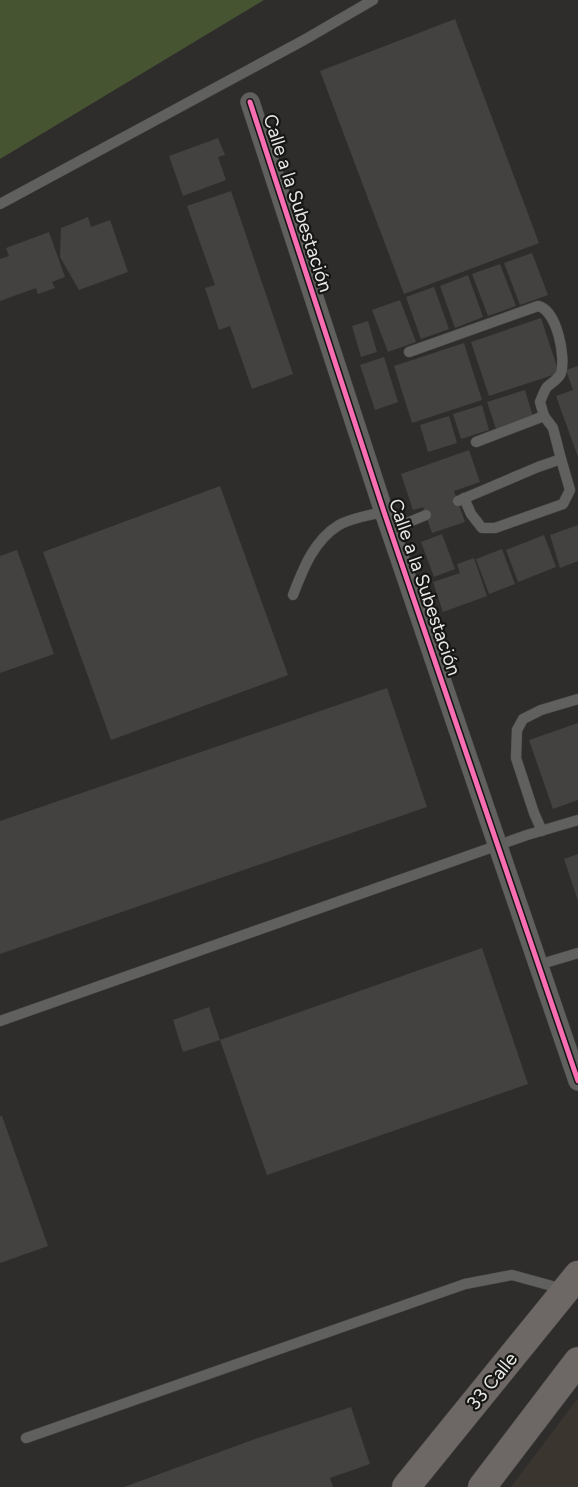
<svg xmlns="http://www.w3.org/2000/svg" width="578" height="1487" font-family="Figtree,sans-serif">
<rect width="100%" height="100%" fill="#2e2d2c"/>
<path fill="#3a362f" d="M578 1398V1487H511Z"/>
<path fill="#475432" d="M0 0H264L0 159Z"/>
<g fill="#434241">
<path d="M455 19 539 243 404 294 320 71Z"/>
<path d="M218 138 225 155 218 157 226 180 183 196 169 156Z"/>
<path d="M231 191 293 374 252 389 230 326 219 330 205 288 215 285 187 206Z"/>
<path d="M88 217 91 227 110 220 128 272 79 290 60 257 61 228Z"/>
<path d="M49 232 65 277 52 282 55 288 38 294 36 288 0 301V259L9 256 6 248Z"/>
<path d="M532 253 548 295 520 305 504 263Z"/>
<path d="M500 264 516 306 488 316 472 274Z"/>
<path d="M468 275 483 317 455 328 440 286Z"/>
<path d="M434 287 449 329 421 339 406 297Z"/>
<path d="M400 300 416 342 388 352 372 310Z"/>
<path d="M541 318 559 373 489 396 471 342Z"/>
<path d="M368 321 377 352 361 357 352 326Z"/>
<path d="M464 343 482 400 412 423 394 366Z"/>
<path d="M384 357 398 402 375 410 360 365Z"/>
<path d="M578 366V457L556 396 573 390 566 370Z"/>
<path d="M525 390 533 417 496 429 487 402Z"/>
<path d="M482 405 489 430 461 439 453 414Z"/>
<path d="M449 416 457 443 428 452 420 425Z"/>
<path d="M469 450 480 482 454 491 465 522 432 533 423 507 413 510 401 474Z"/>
<path d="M220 486 288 675 111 740 43 552Z"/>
<path d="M578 525V561L560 568 550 535Z"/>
<path d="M442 534 455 569 434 577 421 542Z"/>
<path d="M544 535 556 567 518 582 506 550Z"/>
<path d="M502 549 515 584 489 594 476 559Z"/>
<path d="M17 550 54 654 0 673V556Z"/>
<path d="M474 558 487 596 443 612 433 582 460 573 457 564Z"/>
<path d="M387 688 427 807 0 954V821Z"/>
<path d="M578 723V800L553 809 529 740Z"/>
<path d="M578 854V901L564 859Z"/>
<path d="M482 948 528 1084 267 1175 220 1040Z"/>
<path d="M209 1007 220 1040 183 1052 173 1020Z"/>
<path d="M0 1116H2L48 1246 0 1263Z"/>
<path d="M351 1407 370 1464 330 1478 333 1487H124L255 1439Z"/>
</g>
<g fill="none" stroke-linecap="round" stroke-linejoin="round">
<g stroke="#494847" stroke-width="11">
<g id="service">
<path d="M0 204 304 40 373 0"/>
<path d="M409 352 538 306C557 310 566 357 561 373 558 380 551 383 547 387 544 391 542 397 540 402L544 416 553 428 561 459 538 467 458 501"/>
<path d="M476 442 544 416"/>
<path d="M464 498 471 514 482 528H495L563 504 570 490 561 459"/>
<path d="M390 530 426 515"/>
<path d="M293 595C303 569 314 540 339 525 352 518 369 515 384 512"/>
<path d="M542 831 534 813 516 758 517 730 523 719 541 710 578 699"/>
<path d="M538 965 578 953"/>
<path d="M0 1021 527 835 578 820"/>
<path d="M26 1438 465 1284 512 1275 563 1289"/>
</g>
</g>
<g stroke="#494847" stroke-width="20">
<path id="minor" d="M250 102 384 512 578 1081"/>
</g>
<g stroke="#494847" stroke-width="29">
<g id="primary">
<path d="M406 1487 578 1275"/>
<path d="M482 1487 578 1361"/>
</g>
</g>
<use href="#service" stroke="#60605f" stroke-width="10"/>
<use href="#minor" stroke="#60605f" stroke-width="19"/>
<use href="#primary" stroke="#6d6766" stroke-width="28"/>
<g stroke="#161614" stroke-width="8">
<path id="cycleway" d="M250 102 384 512 578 1081"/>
</g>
<use href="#cycleway" stroke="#f96db3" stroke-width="5"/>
</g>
<g text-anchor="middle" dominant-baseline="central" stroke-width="4.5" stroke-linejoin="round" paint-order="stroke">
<g font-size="19" fill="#e7e7e5" stroke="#161614">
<text transform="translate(298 203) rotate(72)">Calle a la Subestación</text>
<text transform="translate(425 587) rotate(71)">Calle a la Subestación</text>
<text transform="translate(492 1381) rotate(-51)">33 Calle</text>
</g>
</g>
</svg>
